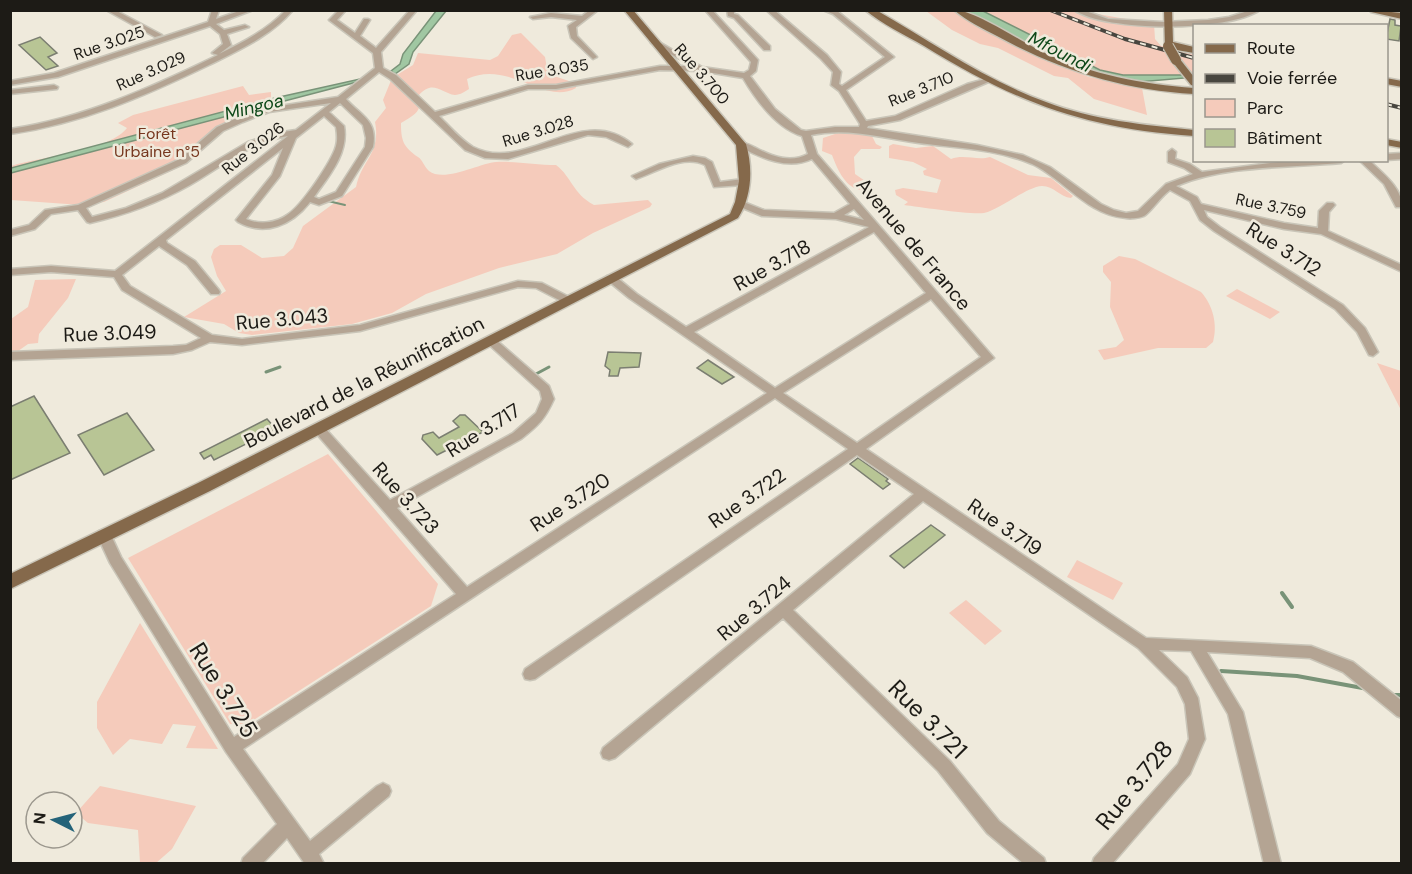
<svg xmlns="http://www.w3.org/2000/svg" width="1412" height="874" font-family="'DM Sans',sans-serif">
<rect width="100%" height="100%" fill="#efeadc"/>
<g fill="#f5cbbb">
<path d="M926 11H954L1060 65 1089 77 1142 88 1147 115 1094 99 1068 78 1054 76 998 48 980 44 952 30Z"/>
<path d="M983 11H1081L1154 24 1155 39 1161 46 1194 49V77L1123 75 1100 70Z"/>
<path d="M521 33 545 57 548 74 575 83 576 88C544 106 509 59 467 79L469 89C466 91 460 95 455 95 441 93 433 79 419 95 422 113 415 114 401 123 401 140 403 147 418 157 423 160 424 167 429 171 444 183 480 163 496 162 515 161 537 165 556 165 572 177 572 193 594 205L648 200 652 204 650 207 593 233 557 254 499 268 426 294 392 313 352 324 252 335 239 333 224 324 184 317 226 291 217 276 211 257 214 249 220 245H241L262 258 284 256 293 248 303 226 356 187C362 159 381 154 375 122L386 108 383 100 392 78 413 65 418 53 490 60 498 56 512 35Z"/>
<path d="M243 86 249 95 271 92V106L222 132 184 165 104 202 81 205 11 200V166C39 157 110 151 127 128L118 123 133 115Z"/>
<path d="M841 132H856L872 136 876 144 882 147 880 149H861L854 157 855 174 868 183 870 189C848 195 838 171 832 155L822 151 823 138Z"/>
<path d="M893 144 916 148 933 146 951 159C964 154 978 161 990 157L1028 175 1051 178 1073 196 1071 198C1060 197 1054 186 1042 186 1026 187 1001 209 984 213 971 215 920 207 904 205L908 202 896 195 895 190 903 188 937 193 941 180 924 175 923 171 927 169 913 162 889 158V146Z"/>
<path d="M1119 256 1135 259 1201 292C1213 305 1218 325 1213 342L1206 348H1158L1104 360 1098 350 1116 347 1124 340 1110 307 1111 282 1103 272V266Z"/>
<path d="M76 279 68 298 39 334 38 343 28 344 11 356V319L28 307 35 280Z"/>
<path d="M1237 289 1280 312 1270 319 1226 296Z"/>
<path d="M1377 363 1401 371V410Z"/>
<path d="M328 454 438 584 431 606 246 725 230 724 128 558Z"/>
<path d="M1077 560 1123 583 1113 600 1067 577Z"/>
<path d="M966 600 1002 631 985 645 949 613Z"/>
<path d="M140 623 218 749 186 748 196 726 173 724 162 744 130 739 113 755 97 728V702Z"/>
<path d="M100 786 196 806 172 849 156 863H140L138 830 88 823 76 813Z"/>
</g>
<g fill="#a0c7a2" stroke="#799378" stroke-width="1.5">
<path d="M436 11H446L413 52 409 64 395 74 391 71 400 64 403 54Z"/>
<path d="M964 11H983L1100 70 1123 75H1182L1185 78 1138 82 1107 78 1035 50Z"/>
<path d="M360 79 357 82 11 173V168L275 98Z"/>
</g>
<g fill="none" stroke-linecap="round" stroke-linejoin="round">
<path stroke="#799378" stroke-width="2" d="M328 201 345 205"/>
<g stroke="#799378" stroke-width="3">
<path d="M266 372 280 367"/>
<path d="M536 374 549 367"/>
</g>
<g stroke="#799378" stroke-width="4">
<path d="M1282 593 1292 607"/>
<path d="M1221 671 1297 676 1368 689"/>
<path d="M1392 695H1402"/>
</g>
</g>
<g fill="#b8c595" stroke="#7b7e71" stroke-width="1.5">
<path d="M1390 19 1395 20V25L1401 26 1399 41 1386 39Z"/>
<path d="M40 37 57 53 48 57 58 66 46 70 19 45Z"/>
<path d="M608 352 641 353 639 367 620 368 618 376H609L610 370 605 366Z"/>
<path d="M708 360 734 377 722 384 697 368Z"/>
<path d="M34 396 70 453 10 480V407Z"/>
<path d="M127 413 154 450 104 475 78 435Z"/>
<path d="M460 415H465L483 432 437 455 422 439 423 435 433 432 439 438 459 427 453 421Z"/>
<path d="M267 419 276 429 214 460 211 455 204 459 200 453Z"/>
<path d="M858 458 888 479 886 481 890 484 883 489 850 464Z"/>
<path d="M931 525 945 535 904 568 890 556Z"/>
</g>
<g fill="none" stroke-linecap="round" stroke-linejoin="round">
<g stroke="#c9c5b8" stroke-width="3">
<g id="minor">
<path d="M106 10H115L162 35 155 37Z"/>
<path d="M212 10H219L216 19 242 10H253L216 24 224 30 245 25 249 27 227 34 231 45 219 54C243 42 267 30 286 10H293C271 36 239 50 209 65 145 96 81 124 10 134V129C84 118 152 87 218 55L212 53 223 44 220 34 210 26 58 77 10 85V81L54 73 208 22Z"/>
<path d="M339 10H346L337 20 355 33 364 19H368L370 20 360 36 376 48 410 10H417L381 52 383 68 396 75 435 112 528 85H556L660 66H692L651 43V39H654L702 67 744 73 749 70 751 62 705 10H712L758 60 756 71 750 76 775 109 801 130 806 131 835 127H859L860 124 839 91 831 85 833 72 821 59 766 10H774L827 55 841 72 839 84 842 86 885 57 833 14 823 10 837 11 894 57 846 90 866 121 895 116 967 84 989 78 993 80 900 120 868 126 867 128 977 145 1023 155 1050 167 1101 204 1114 210 1126 213 1138 211 1166 184 1193 174 1184 168 1168 162V152L1172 149 1176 152 1175 159 1190 164 1202 172 1278 162 1345 160 1341 163C1287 168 1227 165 1176 186L1197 197 1201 204 1284 223 1318 228 1319 211 1327 203H1333L1335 205 1329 212 1328 231 1402 265V272L1321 234 1284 229 1204 210 1207 217 1220 227 1343 305 1365 328 1378 352 1373 356 1369 355 1357 332 1335 309 1214 231 1200 220 1190 201 1170 190C1161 196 1151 212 1144 216 1140 218 1130 219 1126 218 1088 216 1064 179 1032 164 997 149 956 148 919 143 882 138 848 127 811 135L817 154 994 358 866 449 1146 638 1311 646 1353 662 1402 701V718L1397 716 1343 672 1310 658 1207 652 1243 712 1281 864H1264L1228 714 1191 651 1159 650 1187 677 1198 698 1205 739 1190 774 1112 864H1092L1094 858 1178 764 1189 739 1185 704 1177 687 1138 648 923 501 793 610 950 761 999 821 1044 858 1046 864H1024L987 833 938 771 783 618 615 758 609 760 603 758 601 753 603 748 914 494 857 455 535 679 530 680 525 679 523 674 525 669 848 449 775 398 243 749 310 841 377 786 383 783 389 786 391 791 389 796 319 854 324 864H305L287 838 262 864H241L243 858 277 824 226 752 110 563 97 535 99 531H109L121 557 234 737 456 594 315 432 313 429 315 426H323L390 500 513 433 536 413 542 399 540 391 487 343 486 341 487 339H495L549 386 554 399C545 419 538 426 521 439L397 508 467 587 767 393 629 298 607 280V276H615L637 294 686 327 869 227 836 219 762 216 738 206V202L741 201 764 210 834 213 850 204 812 159C787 171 760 157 738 146V142C745 142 750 145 756 148 773 157 791 163 808 154L802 136C776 128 756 100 743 78L701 71 660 70 556 89H528L439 116C449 126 461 140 473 147 525 174 581 102 632 144L628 147 606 137 588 135 508 159 485 158 465 150 390 79 379 72 346 99C361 116 378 120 373 147L342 196 319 205 310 202C292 225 265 237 238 222L236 220 272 175 283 148 166 240 167 243 195 261 219 290 220 292 219 294H211L187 265 159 246 122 275 130 286 212 335 242 339 360 325 518 281 542 283 573 299 574 301 573 303H565L536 288 518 287 360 331 242 345 210 342 192 350 173 354 10 360V352L173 346 186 345 201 338 122 290 114 277 51 272 10 275V269L51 266 115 271 288 136C250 142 223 166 190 185 158 203 125 215 90 223L87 222 78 210 51 214 35 229 10 236V230L29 225 45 210 78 205 180 159 217 127 237 118 267 108 338 97 375 68 373 53 329 20ZM331 103 296 130 276 133 248 142 162 193 126 208 92 217 86 208 186 163 223 131 243 122 269 112ZM340 103 363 125 366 138 365 147 336 192 319 199 314 197C329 176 349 153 344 126L329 112ZM324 116 336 127C337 133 338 139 336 146 332 161 301 207 287 215 276 223 259 225 246 219L280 176 296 138ZM854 209 864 220 844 215ZM874 232 926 293 775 388 694 332ZM931 299 981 357 857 443 783 393Z"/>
<path d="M590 10H598L576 27 577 36 597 57 593 59 571 38 568 26 577 20 551 17 533 19 530 17 551 13 582 16Z"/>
<path d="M727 10H734V14L738 15 770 46V50H764L734 18 728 16Z"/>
<path d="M1074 10H1083L1108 19 1162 22 1208 20 1229 17 1251 10H1260C1228 32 1106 32 1074 10Z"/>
<path d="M54 85 58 87 57 89 10 94V90Z"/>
<path d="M1402 153V159L1386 160V154Z"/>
<path d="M693 156 705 158 712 162 720 182 743 179 747 182 743 185 714 187 705 165C683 154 657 172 636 179L632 176 659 164Z"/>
<path d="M1359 160H1369C1382 173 1402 187 1402 207H1396L1384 184Z"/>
</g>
</g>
<g stroke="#c9c5b8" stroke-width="3">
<g id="major">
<path d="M624 10H633L746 144C753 168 752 197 738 218L210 491 10 589V574L198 483 730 214 735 202 739 181 736 145Z"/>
<path d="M865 10H876C932 42 985 80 1046 102 1093 120 1144 125 1194 130V136C1086 129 1015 102 924 46 905 35 882 24 865 10Z"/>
<path d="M954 10C975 10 1023 43 1045 53 1093 75 1142 84 1194 88V94C1124 90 1059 70 997 36 983 29 967 21 954 10Z"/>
<path d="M1164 10H1172L1173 42 1194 47V53L1165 48Z"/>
<path d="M1370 10 1402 13V19L1371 12Z"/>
<path d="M1173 58H1179L1194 77V86L1191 85 1171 60Z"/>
<path d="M1386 78 1402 81V87L1386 84Z"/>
<path d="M1386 139 1402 142V148L1386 145Z"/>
</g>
</g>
<use href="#minor" fill="#b4a493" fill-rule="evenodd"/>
<use href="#major" fill="#85694b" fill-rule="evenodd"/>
<g stroke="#48463f" stroke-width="4">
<g id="rail">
<path d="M1050 10 1125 39 1194 58"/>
<path d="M1386 104 1402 108"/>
</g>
</g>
<use href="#rail" stroke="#efeadc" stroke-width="2" stroke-dasharray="6" stroke-linecap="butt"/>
<g stroke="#c9c5b8" stroke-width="12" stroke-linecap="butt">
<path id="major-bridge" d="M1168 46 1176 60"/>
</g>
<use href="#major-bridge" stroke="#85694b" stroke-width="10"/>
</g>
<g text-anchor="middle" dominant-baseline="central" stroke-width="5" stroke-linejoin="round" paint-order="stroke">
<g font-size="16" fill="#1d1b16" stroke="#efeadc">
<text transform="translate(109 43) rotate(-19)">Rue 3.025</text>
<text transform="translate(552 70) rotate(-9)">Rue 3.035</text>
<text transform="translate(151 71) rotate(-24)">Rue 3.029</text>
<text transform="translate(702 74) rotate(49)">Rue 3.700</text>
<text transform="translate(921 89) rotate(-22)">Rue 3.710</text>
<text transform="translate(538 131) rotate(-17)">Rue 3.028</text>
<text transform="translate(253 148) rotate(-38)">Rue 3.026</text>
<text transform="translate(1271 206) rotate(12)">Rue 3.759</text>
</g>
<g font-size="16" fill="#77371e" stroke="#efeadc">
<text x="157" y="133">Forêt<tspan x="157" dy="18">Urbaine n°5</tspan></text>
</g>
<g font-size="18" font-style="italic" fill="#0e4819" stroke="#efeadc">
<text transform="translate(1060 52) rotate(27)">Mfoundi</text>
<text transform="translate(254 107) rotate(-14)">Mingoa</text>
</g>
<g font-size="20" fill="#1d1b16" stroke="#efeadc">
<text transform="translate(914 244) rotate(50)">Avenue de France</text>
<text transform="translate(1284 249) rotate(32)">Rue 3.712</text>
<text transform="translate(772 265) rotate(-29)">Rue 3.718</text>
<text transform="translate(282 319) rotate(-5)">Rue 3.043</text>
<text transform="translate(110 333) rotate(-2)">Rue 3.049</text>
<text transform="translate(364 382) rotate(-27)">Boulevard de la Réunification</text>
<text transform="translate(483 430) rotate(-32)">Rue 3.717</text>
<text transform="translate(406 498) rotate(48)">Rue 3.723</text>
<text transform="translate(747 498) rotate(-35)">Rue 3.722</text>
<text transform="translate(570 502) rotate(-33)">Rue 3.720</text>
<text transform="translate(1005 527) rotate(34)">Rue 3.719</text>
<text transform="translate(754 608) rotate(-40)">Rue 3.724</text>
</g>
<g font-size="24" fill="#1d1b16" stroke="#efeadc">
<text transform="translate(224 690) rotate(58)">Rue 3.725</text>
<text transform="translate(928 719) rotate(45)">Rue 3.721</text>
<text transform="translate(1134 785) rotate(-51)">Rue 3.728</text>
</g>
</g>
<rect width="1412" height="874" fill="none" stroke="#1d1b16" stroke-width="24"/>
<rect x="1193" y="24" width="195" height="138" fill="#efeadc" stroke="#9b978d" stroke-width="1.5"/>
<rect x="1205" y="44" width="30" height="9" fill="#85694b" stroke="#9b978d" stroke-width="1.5"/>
<text x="1247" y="54" font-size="18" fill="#1d1b16">Route</text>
<rect x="1205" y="74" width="30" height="9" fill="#48463f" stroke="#9b978d" stroke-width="1.5"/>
<text x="1247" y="84" font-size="18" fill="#1d1b16">Voie ferrée</text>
<rect x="1205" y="99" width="30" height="18" fill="#f5cbbb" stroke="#9b978d" stroke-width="1.5"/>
<text x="1247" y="114" font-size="18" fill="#1d1b16">Parc</text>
<rect x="1205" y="129" width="30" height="18" fill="#b8c595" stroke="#9b978d" stroke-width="1.5"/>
<text x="1247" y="144" font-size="18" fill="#1d1b16">Bâtiment</text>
<g transform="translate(54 820) rotate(276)"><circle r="28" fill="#efeadc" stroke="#9b978d" stroke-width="1.5"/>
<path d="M0-4.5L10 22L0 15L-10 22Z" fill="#246379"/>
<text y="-9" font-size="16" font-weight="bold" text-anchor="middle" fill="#1d1b16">N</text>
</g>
</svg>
